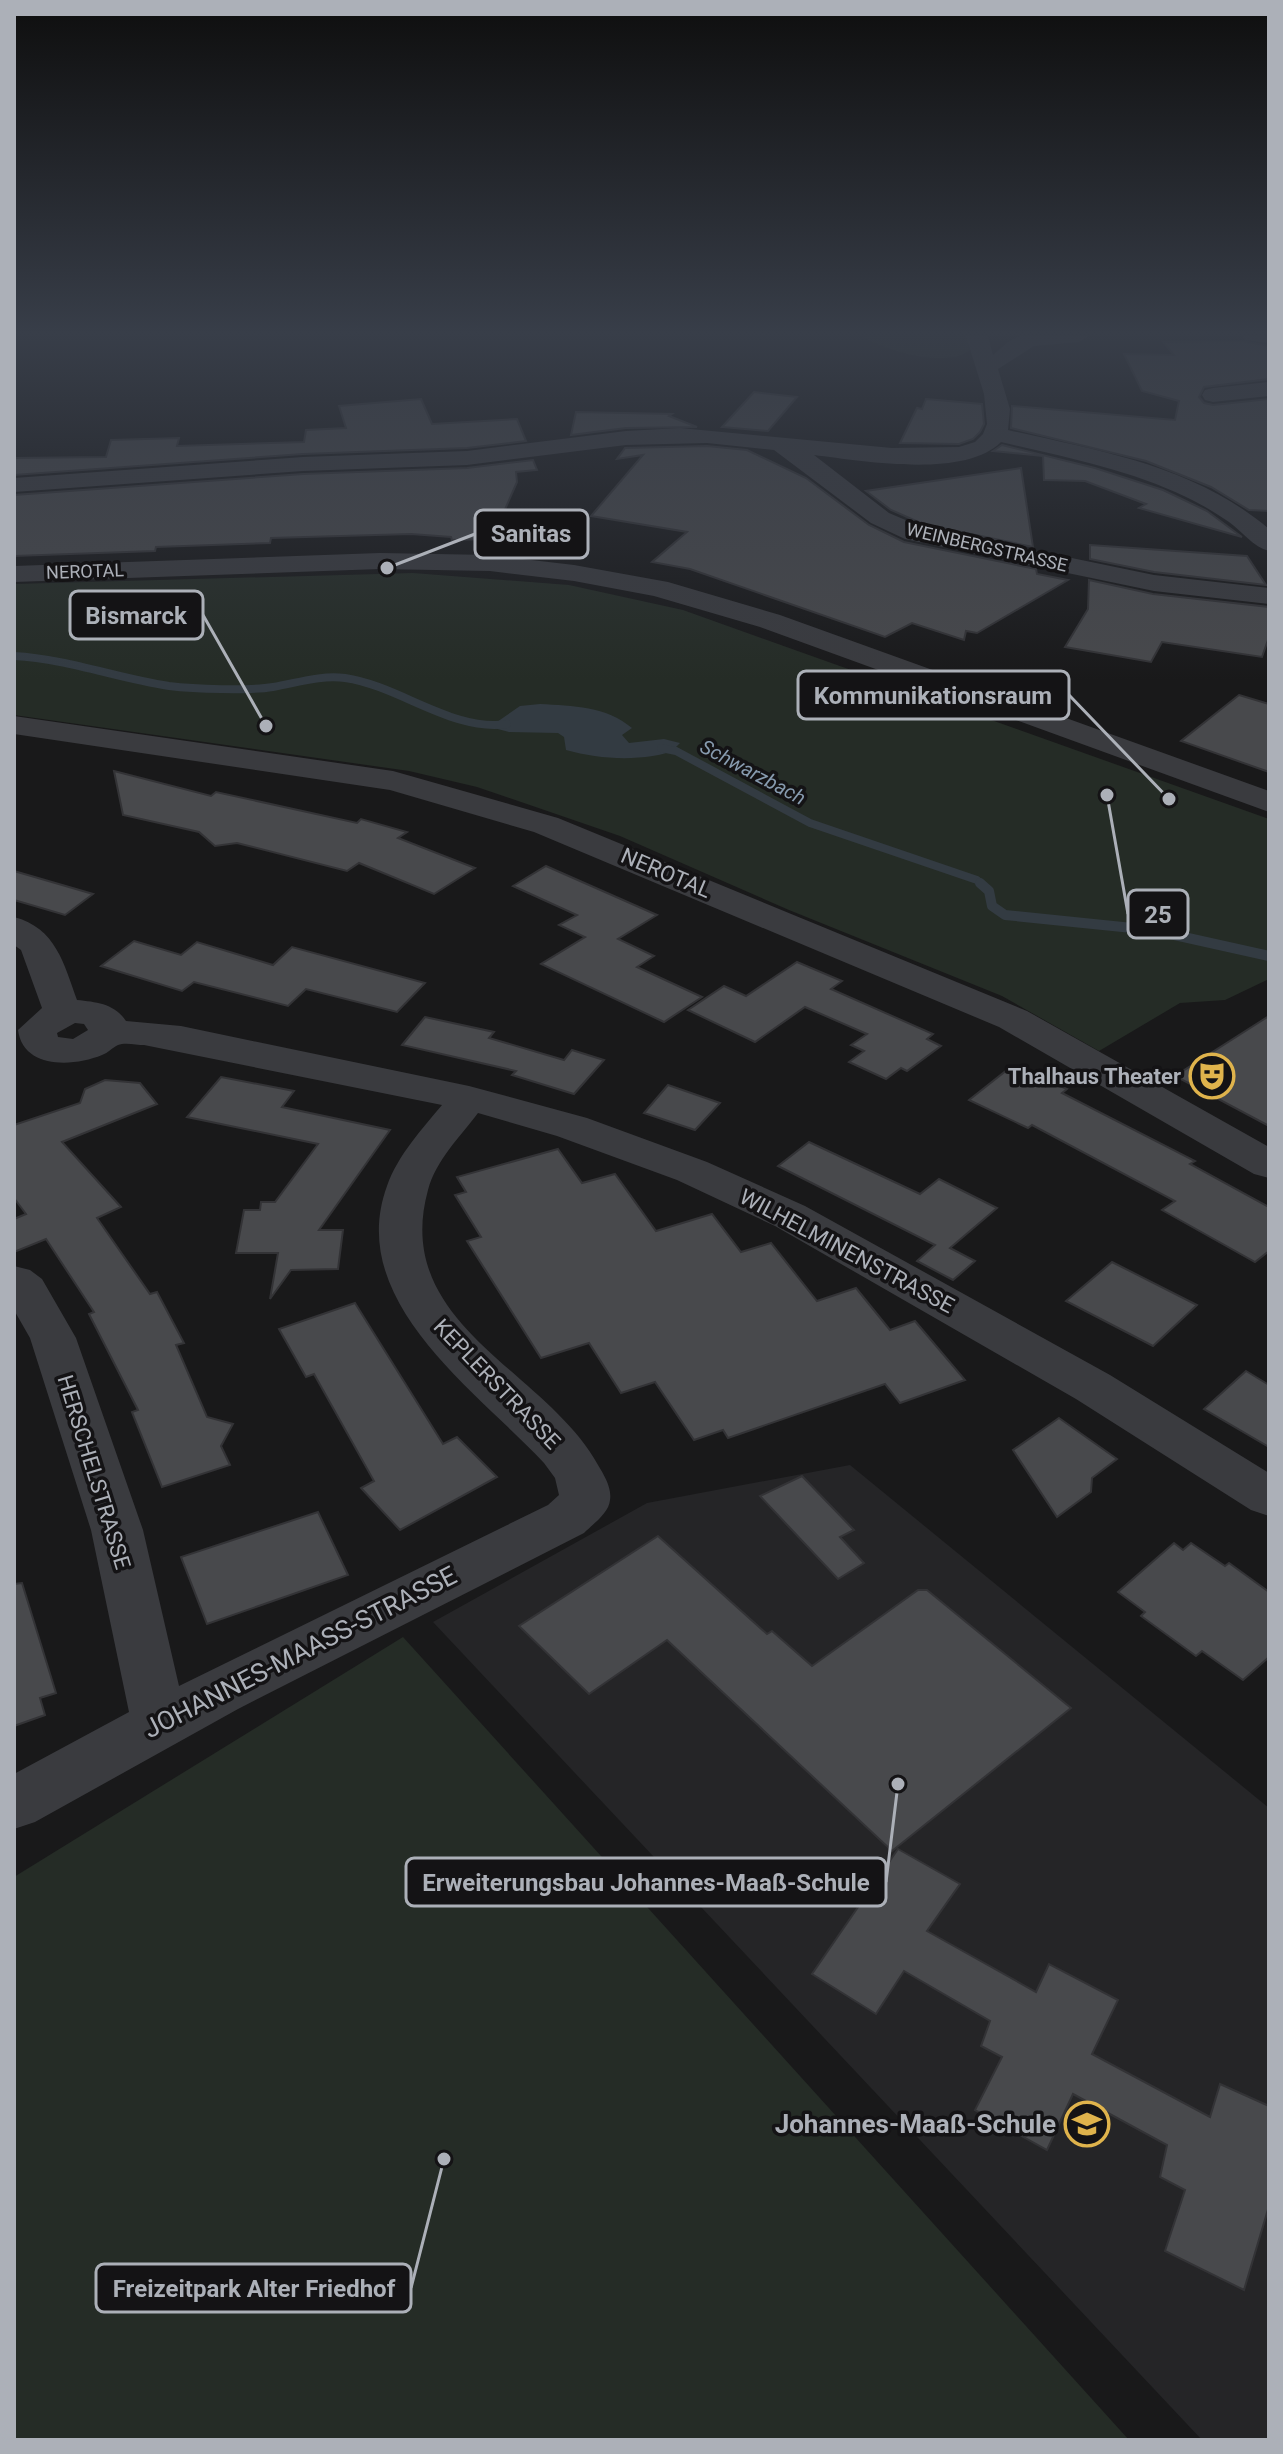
<svg xmlns="http://www.w3.org/2000/svg" width="1283" height="2454" font-family="Roboto,sans-serif">
<rect width="100%" height="100%" fill="#19191a"/>
<path fill="#252527" d="M850 1465 1269 1808V2440H1202L433 1622 647 1503Z"/>
<g fill="#252c26">
<path d="M862 336H968L970 350C947 369 885 351 862 336Z"/>
<path d="M413 573 569 585 683 610 1269 819V979L1225 1000 1180 1003 1099 1051 1002 996 789 910 620 836 477 787 409 771 14 715V584Z"/>
<path d="M403 1637 1129 2440H14V1877Z"/>
</g>
<path fill="#333b42" d="M540 704C573 706 606 706 632 728L622 735 629 743 664 739 680 743 676 747 680 749C644 762 602 760 566 750L564 737 558 733 509 732 494 728V724L520 706Z"/>
<g fill="none" stroke-linecap="round" stroke-linejoin="round">
<g stroke="#333b42" stroke-width="8">
<path d="M14 656C68 659 116 678 169 686 194 689 249 691 273 687 297 683 320 675 345 678 400 686 452 732 507 724"/>
<path d="M661 748 676 751 810 823 977 880 982 885"/>
</g>
<path stroke="#333b42" stroke-width="10" d="M980 883 989 891 992 906 1005 915 1152 930 1269 956"/>
</g>
<g fill="#48494c" stroke="#333336" stroke-width="2">
<path d="M1242 341 1269 346V379L1204 387 1199 397 1204 403 1213 405 1269 399V511L1249 510 1211 487 1146 461 1011 428 1012 406 1175 420 1179 401 1142 391 1124 354 1174 355 1163 342Z"/>
<path d="M754 392 797 397 768 431 722 427Z"/>
<path d="M421 399 432 424 517 419 526 441 467 448 303 454 14 475V458L106 457 111 440 179 438 177 446 304 442 306 430 346 428 339 406Z"/>
<path d="M926 399 982 404 984 424 980 432 973 439 959 444 900 443 917 408 922 409Z"/>
<path d="M576 412 672 414 669 416 697 427 626 428 571 435Z"/>
<path d="M1002 445 1095 468 1163 490 1207 511 1242 537 1139 508 1146 504 1085 481 1044 480 1043 456 993 451Z"/>
<path d="M707 446 747 450 806 478 869 525 904 542 1036 569 1037 574 1068 580 977 633 966 631 964 640 912 623 885 637 690 569 652 562 687 532 591 516 643 455 617 459 625 448Z"/>
<path d="M533 460 537 470 516 472 517 482 492 539 452 540 451 537 411 534 271 538 270 543 156 547 155 551 14 556V495L303 474 467 468Z"/>
<path d="M1021 468 1033 547 923 524 891 510 866 491Z"/>
<path d="M1090 545 1247 556 1266 585 1154 572 1090 559Z"/>
<path d="M1089 580 1153 594 1269 607V637L1262 657 1162 642 1151 662 1065 647 1088 609Z"/>
<path d="M1239 695 1269 704V772L1181 741Z"/>
<path d="M114 771 211 796 216 792 357 823 361 819 407 832 398 838 475 868 434 894 359 863 347 871 237 843 215 846 199 832 123 815Z"/>
<path d="M546 866 657 915 618 939 654 956 637 967 702 997 664 1022 541 964 585 937 559 925 577 915 513 886Z"/>
<path d="M14 871 93 894 65 915 14 900Z"/>
<path d="M134 941 181 955 197 942 273 965 292 947 425 983 397 1012 306 989 288 1006 194 982 182 991 101 966Z"/>
<path d="M797 962 842 981 831 989 933 1034 927 1039 941 1046 907 1071 901 1068 886 1079 849 1062 864 1051 851 1045 867 1034 805 1007 755 1042 688 1010 724 986 746 996Z"/>
<path d="M1269 1016V1126L1175 1076Z"/>
<path d="M425 1017 494 1032 489 1038 564 1060 572 1050 604 1060 574 1094 512 1075 516 1071 402 1045Z"/>
<path d="M1007 1070 1027 1079 1033 1074 1067 1089 1062 1093 1195 1161 1190 1164 1269 1207V1251L1255 1262 1162 1210 1175 1201 1032 1125 1028 1128 969 1100Z"/>
<path d="M221 1077 294 1091 282 1107 390 1130 319 1230H343L338 1269 291 1270 270 1299 278 1253H236L244 1210H260L261 1202H275L318 1144 187 1117Z"/>
<path d="M105 1080 140 1083 157 1104 62 1142 121 1207 97 1218 150 1294 157 1292 184 1343 176 1345 207 1417 233 1424 221 1446 230 1465 162 1487 132 1412 138 1410 89 1314 94 1312 46 1239 14 1252V1219L26 1214 14 1198V1125L80 1103 85 1089Z"/>
<path d="M668 1085 720 1103 695 1130 644 1113Z"/>
<path d="M809 1142 920 1194 939 1179 997 1208 950 1248 975 1261 953 1280 917 1261 935 1245 778 1166Z"/>
<path d="M558 1149 582 1183 615 1174 656 1231 712 1214 741 1252 771 1243 817 1301 856 1288 890 1330 915 1321 965 1380 900 1403 885 1384 728 1438 723 1430 694 1440 655 1382 621 1393 589 1343 541 1358 467 1241 481 1237 455 1195 466 1192 457 1177Z"/>
<path d="M1112 1262 1197 1305 1153 1346 1066 1301Z"/>
<path d="M355 1303 443 1444 457 1437 497 1477 400 1530 361 1488 374 1481 314 1374 306 1377 279 1329Z"/>
<path d="M1246 1371 1269 1385V1447L1204 1409Z"/>
<path d="M1059 1418 1117 1459 1092 1478 1091 1492 1057 1517 1013 1450Z"/>
<path d="M802 1476 854 1530 840 1537 864 1563 838 1579 760 1496Z"/>
<path d="M318 1512 348 1575 207 1624 181 1557Z"/>
<path d="M658 1536 767 1634 772 1631 812 1666 918 1590H927L1071 1708 892 1851 667 1640 589 1694 519 1626Z"/>
<path d="M1174 1543 1183 1550 1191 1543 1225 1566 1229 1563 1269 1592V1657L1243 1680 1202 1651 1196 1656 1141 1616 1145 1612 1118 1592Z"/>
<path d="M22 1583 56 1693 40 1698 45 1715 14 1726V1584Z"/>
<path d="M898 1849 960 1884 927 1931 1036 1992 1049 1964 1118 2000 1092 2054 1210 2117 1220 2084 1269 2106V2206L1244 2290 1165 2251 1185 2190 1160 2177 1167 2145 1073 2094 1047 2150 975 2110 1002 2057 981 2046 990 2021 904 1971 876 2014 812 1974Z"/>
</g>
<g fill="none" stroke-linecap="round" stroke-linejoin="round">
<g fill="#3a3b3f" fill-rule="evenodd">
<path d="M966 336H988L993 355 1008 342 1020 336H1089L1079 342 1034 346 998 369 1010 409 1008 430C1100 451 1195 466 1269 529V551C1253 547 1243 532 1229 522 1216 513 1201 504 1186 497 1128 469 1064 457 1001 442 964 479 863 461 814 455L889 513 922 527 1154 575 1269 588V604L1154 591 905 539 871 523 774 450 707 443 626 445 467 465 303 471 14 492V478L303 457 467 451 626 431 680 428 892 448 959 447 975 442 983 434 987 424 984 394Z"/>
<path d="M1242 336H1269V343L1245 340Z"/>
<path d="M1269 382V396L1213 402 1205 400 1202 395 1205 390 1213 388Z"/>
<path d="M380 553 490 555 574 565 668 582 780 615 1269 791V812L760 627 654 596 574 581 490 571 380 569 14 582V566Z"/>
<path d="M14 716 393 771 558 818 1027 1011 1269 1147V1178L1254 1174 999 1027 534 832 390 790 14 734Z"/>
<path d="M14 917C56 928 64 964 77 1000 97 1002 115 1004 126 1021L181 1026 469 1086 587 1118 707 1162 805 1206 1110 1375 1269 1473V1516L1251 1510 1076 1399 775 1226 677 1180 557 1136 478 1113C460 1137 436 1160 428 1190 391 1325 545 1369 598 1465 604 1475 612 1488 610 1500 609 1513 593 1524 584 1533L238 1709 35 1822 14 1829V1774L129 1712 91 1530 30 1338 14 1310V1266L30 1270 42 1279 76 1338 143 1530 179 1686 548 1505 559 1495 555 1478 544 1463C476 1390 345 1301 387 1186 398 1155 422 1129 442 1105L144 1045C137 1045 125 1042 118 1045 113 1047 108 1053 102 1055 73 1067 23 1069 18 1030L42 1008 21 950 14 945ZM75 1023 84 1024 88 1030 73 1039 58 1037 57 1033Z"/>
</g>
</g>
<linearGradient id="sky" x2="0" y2="1"><stop stop-color="#0e0e0e"/><stop offset="0.49" stop-color="#383e49"/><stop offset="1" stop-color="#383e49" stop-opacity="0"/></linearGradient>
<rect width="1283" height="680" fill="url(#sky)"/>
<defs>
<g id="theatre-ring" transform="scale(2.3)"><circle r="9.5" fill="#141315" stroke="#dfb34c" stroke-width="1.5"/><path d="M-5-5.5Q0-4 5-5.5V0Q5 5 0 6Q-5 5-5 0ZM-3.3-2.5H-1v1.5H-3.3ZM1-2.5H3.3v1.5H1ZM-2.8 1Q0 5.5 2.8 1Z" fill="#dfb34c"/></g>
<g id="school-ring" transform="scale(2.3)"><circle r="9.5" fill="#141315" stroke="#dfb34c" stroke-width="1.5"/><path d="M0-5L7-2L0 1L-7-2ZM-4 1L0 2.5L4 1V4Q0 6-4 4Z" fill="#dfb34c"/></g>
</defs>
<g fill-rule="evenodd">
<use href="#theatre-ring" x="1212" y="1076"/>
<use href="#school-ring" x="1087" y="2124"/>
</g>
<g text-anchor="middle" dominant-baseline="central" stroke-width="7" stroke-linejoin="round" paint-order="stroke">
<g font-size="18" fill="#acb0b8" stroke="#141315">
<text transform="translate(987 547) rotate(13)">WEINBERGSTRASSE</text>
<text transform="translate(85 571) rotate(-2)">NEROTAL</text>
</g>
<g font-size="20" font-style="italic" fill="#879baf" stroke="#141315">
<text transform="translate(753 772) rotate(28)">Schwarzbach</text>
</g>
<g font-size="22" fill="#acb0b8" stroke="#141315">
<text transform="translate(666 873) rotate(23)">NEROTAL</text>
<text transform="translate(847 1251) rotate(28)">WILHELMINENSTRASSE</text>
<text transform="translate(497 1384) rotate(46)">KEPLERSTRASSE</text>
<text transform="translate(94 1472) rotate(73)">HERSCHELSTRASSE</text>
</g>
<g font-size="22" font-weight="bold" fill="#acb0b8" stroke="#141315" text-anchor="end">
<text x="1181" y="1076">Thalhaus Theater</text>
</g>
<g font-size="26" fill="#acb0b8" stroke="#141315">
<text transform="translate(300 1652) rotate(-27)">JOHANNES-MAASS-STRASSE</text>
</g>
<g font-size="26" font-weight="bold" fill="#acb0b8" stroke="#141315" text-anchor="end">
<text x="1056" y="2124">Johannes-Maaß-Schule</text>
</g>
</g>
<path fill="none" stroke="#acb0b8" stroke-width="3" d="M387 568L475 534M266 726L203 615M1169 799L1069 695M1107 795L1128 914M898 1784L886 1882M444 2159L411 2288"/>
<g fill="#acb0b8" stroke="#141315" stroke-width="3">
<circle cx="387" cy="568" r="8"/>
<circle cx="266" cy="726" r="8"/>
<circle cx="1169" cy="799" r="8"/>
<circle cx="1107" cy="795" r="8"/>
<circle cx="898" cy="1784" r="8"/>
<circle cx="444" cy="2159" r="8"/>
</g>
<g fill="#141315" stroke="#acb0b8" stroke-width="3">
<rect x="475" y="510" width="113" height="48" rx="8"/>
<rect x="70" y="591" width="133" height="48" rx="8"/>
<rect x="798" y="671" width="271" height="48" rx="8"/>
<rect x="1128" y="890" width="60" height="48" rx="8"/>
<rect x="406" y="1858" width="480" height="48" rx="8"/>
<rect x="96" y="2264" width="315" height="48" rx="8"/>
</g>
<g font-size="24" text-anchor="middle" font-weight="bold" fill="#acb0b8">
<text x="531" y="542">Sanitas</text>
<text x="136" y="624">Bismarck</text>
<text x="933" y="704">Kommunikationsraum</text>
<text x="1158" y="923">25</text>
<text x="646" y="1891">Erweiterungsbau Johannes-Maaß-Schule</text>
<text x="254" y="2297">Freizeitpark Alter Friedhof</text>
</g>
<rect width="1283" height="2454" fill="none" stroke="#acb0b8" stroke-width="32"/>
</svg>
